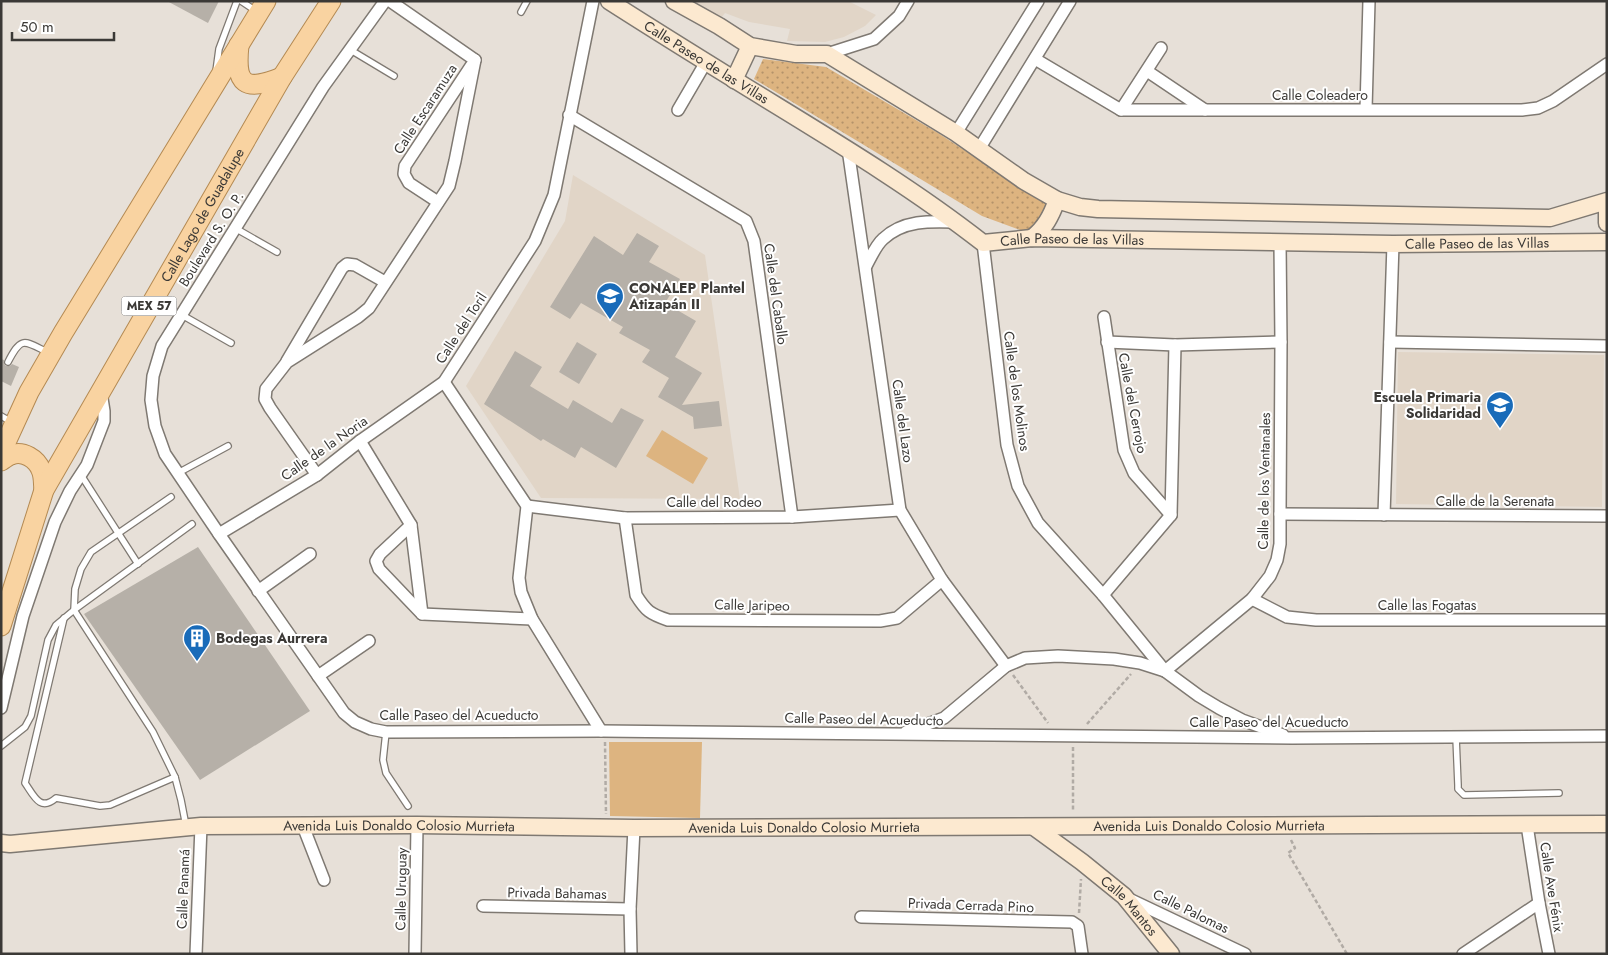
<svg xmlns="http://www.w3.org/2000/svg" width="1608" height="955" font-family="Jost,sans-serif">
<defs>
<pattern id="green-dots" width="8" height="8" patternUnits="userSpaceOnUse" patternTransform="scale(1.25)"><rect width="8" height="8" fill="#ddb480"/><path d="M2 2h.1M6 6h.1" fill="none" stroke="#b4936a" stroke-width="1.8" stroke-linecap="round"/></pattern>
</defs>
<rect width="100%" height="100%" fill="#e7e0d8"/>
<g fill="#e1d5c7">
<path d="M689 1H848L876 15 865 26 844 37 825 42 787 41 790 29 749 22 725 13 722 17Z"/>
<path d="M573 175 705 255 740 499 541 498 466 386 565 221Z"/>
<path d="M1398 352 1604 355 1602 507 1396 504Z"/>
</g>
<path fill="url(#green-dots)" d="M763 59 826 67 938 133 1048 205 1036 228 1023 231 982 216 754 79Z"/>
<g fill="#ddb480">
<path d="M662 430 708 458 693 484 646 456Z"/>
<path d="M609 742H702L700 818 610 816Z"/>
</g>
<g fill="#b6b0a8">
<path d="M167 1H219L208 23Z"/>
<path d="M637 233 659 246 649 262 680 279 665 303 696 321 675 357 702 373 682 405 719 401 722 426 694 429 693 417 658 397 669 378 642 362 650 350 619 333 623 327 581 303 570 319 550 307 594 236 623 255Z"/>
<path d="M577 342 597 354 579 384 559 372Z"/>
<path d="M515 351 542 367 530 386 568 409 573 400 612 423 621 408 644 420 616 468 581 447 575 458 543 439 541 441 484 404Z"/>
<path d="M1 359 4 360V364L6 366H10L12 364 19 367 11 386 1 381Z"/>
<path d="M198 547 310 711 200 780 84 614Z"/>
</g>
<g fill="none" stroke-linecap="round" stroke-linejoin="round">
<g stroke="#7f7972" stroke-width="8">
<g id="lane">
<path d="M241 1 256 11"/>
<path d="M521 12 527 1"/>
<path d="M349 49 394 76"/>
<path d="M216 71 219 49 237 1"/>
<path d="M235 228 277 252"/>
<path d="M182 315 231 343"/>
<path d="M8 362C22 335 24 341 49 353"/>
<path d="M1 416 13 423"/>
<path d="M178 473 228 446"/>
<path d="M81 475 138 564"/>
<path d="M171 497 91 552 81 569 75 589 74 610 153 732 175 777 181 800 186 826"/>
<path d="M64 618 25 783C34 796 40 812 56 798L100 806 110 805 175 777"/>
<path d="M386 732 383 760 386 773 408 806"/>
<path d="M1456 737 1458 785V789L1464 795 1559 793"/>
<path d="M1 746 25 727 31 716 48 640 56 625 74 610 192 524"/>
</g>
</g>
<g stroke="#7f7972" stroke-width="14">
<g id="street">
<path d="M385 1 323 87 162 346 153 376 151 400 155 426 165 454 219 534 344 713 355 722 371 729 386 732 601 731 1292 738 1607 736"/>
<path d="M390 1 475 60"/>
<path d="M827 54 874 39 899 16 908 1"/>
<path d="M1035 59 1121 110H1522L1538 108 1553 101 1607 64"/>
<path d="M1147 71 1205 110"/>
<path d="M1366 109 1369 1"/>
<path d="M678 110 706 62"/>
<path d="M1121 110 1161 48"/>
<path d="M569 115 746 221 754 241 792 517"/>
<path d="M956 133 1038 1"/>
<path d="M848 149 900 510 942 580 1006 666"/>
<path d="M979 149 1070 1"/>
<path d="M438 202 409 183 404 174 405 166 471 66"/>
<path d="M983 243 1007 445 1018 486 1038 523 1103 595 1165 671 1199 696 1219 708 1242 720 1283 735"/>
<path d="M866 266C871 257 876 245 883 239 903 220 930 221 955 222"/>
<path d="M1104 317 1124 450 1134 473 1171 515"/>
<path d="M1107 342 1175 345 1281 342"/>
<path d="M1390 342 1607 346"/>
<path d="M287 361 342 268 347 264 355 265 385 282"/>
<path d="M444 382 527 506 519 578 521 592 532 619 601 731"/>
<path d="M360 441 411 525 422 614"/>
<path d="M317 475 270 408 265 399 266 389 287 362 358 317 369 308 449 186 455 161 475 60"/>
<path d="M527 506 625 518 792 517 900 510"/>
<path d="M1280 514 1607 516"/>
<path d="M1384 515 1393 244"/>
<path d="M625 518 636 595C646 611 650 614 668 620L880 621 897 618 942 580"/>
<path d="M411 525 380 554 376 561 379 569 422 614 532 619"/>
<path d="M219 534 317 475 360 441 444 382 535 241 554 195 593 1"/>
<path d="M258 591 310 554"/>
<path d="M1103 595 1171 515 1175 345"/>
<path d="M1252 599 1287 617 1316 620H1607"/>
<path d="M1165 671 1252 599 1270 576 1277 560 1280 544V514L1281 342 1280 243"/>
<path d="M318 676 369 641"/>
<path d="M1 708 23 616 55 522 70 491 87 465 104 421V411L101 392"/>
<path d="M906 732 944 718 1006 666 1025 658 1058 656 1114 659 1140 663 1165 671"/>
<path d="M1527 825 1539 903 1549 954"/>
<path d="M303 826 324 880"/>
<path d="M1127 898 1245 954"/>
<path d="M483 906 630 909"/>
<path d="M861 917 1072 922 1078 926 1082 954"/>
<path d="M196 954 201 826"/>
<path d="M415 954 417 825"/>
<path d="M631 954 630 909 634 828"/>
<path d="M1463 954 1539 903"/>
</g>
</g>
<g stroke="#7f7972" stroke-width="19">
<g id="secondary">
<path id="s1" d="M609 1C651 28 693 54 735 80 819 132 905 182 983 243L1032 238 1393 244 1607 242"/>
<path d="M674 1 719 26 750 46 796 54H827L956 133 1024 181 1057 200 1080 207 1098 209 1550 218 1607 201"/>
<path d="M734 80 750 46"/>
<path d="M1607 208V223"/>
<path d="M1032 238C1045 228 1051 216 1057 200"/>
<path id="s2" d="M1034 827 1082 862 1124 896 1171 954"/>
<path id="s3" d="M1 843 10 844 201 826 417 825 634 828 1607 824"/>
</g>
</g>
<g stroke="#b48a53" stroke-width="21">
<g id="primary">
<path d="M239 45C235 85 244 92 282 77"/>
<path d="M1 453 29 392 63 333 266 1"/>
<path d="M1 461C4 459 8 456 11 455 23 450 37 459 41 470 44 476 43 483 44 490"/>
<path id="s4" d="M1 626 44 490 282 77 331 1"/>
</g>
</g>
<g stroke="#b1aba5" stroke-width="2.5" stroke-dasharray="4 2.5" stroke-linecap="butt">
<path d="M1013 675 1048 723"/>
<path d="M1087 724 1131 674"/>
<path d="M605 742 606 814"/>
<path d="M1073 747V812"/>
<path d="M1291 840 1295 848 1288 853 1347 954"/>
<path d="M1079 913 1081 879"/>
</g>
<use href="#lane" stroke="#fff" stroke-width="5.5"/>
<use href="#street" stroke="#fff" stroke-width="11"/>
<use href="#secondary" stroke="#fce9d0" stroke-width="16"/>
<use href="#primary" stroke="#f9d3a1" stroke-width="19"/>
</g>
<defs>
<g id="university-pin" transform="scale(1.4375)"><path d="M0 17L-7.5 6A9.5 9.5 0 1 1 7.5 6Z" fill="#196bb9" stroke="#fff"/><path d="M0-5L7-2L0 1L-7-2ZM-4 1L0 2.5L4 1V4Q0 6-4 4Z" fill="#fff"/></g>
<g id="school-pin" transform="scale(1.4375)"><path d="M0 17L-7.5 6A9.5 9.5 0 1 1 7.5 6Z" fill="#196bb9" stroke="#fff"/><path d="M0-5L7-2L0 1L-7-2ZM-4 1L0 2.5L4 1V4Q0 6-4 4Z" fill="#fff"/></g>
<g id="building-pin" transform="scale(1.4375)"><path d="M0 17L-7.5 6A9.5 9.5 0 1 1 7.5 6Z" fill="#196bb9" stroke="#fff"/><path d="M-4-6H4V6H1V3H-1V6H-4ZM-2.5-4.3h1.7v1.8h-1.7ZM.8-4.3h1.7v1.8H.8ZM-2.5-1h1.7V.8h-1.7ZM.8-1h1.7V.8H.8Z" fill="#fff"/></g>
</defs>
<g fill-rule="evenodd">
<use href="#university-pin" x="610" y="296"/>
<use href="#school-pin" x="1500" y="405"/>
<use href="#building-pin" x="197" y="638"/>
</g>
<g text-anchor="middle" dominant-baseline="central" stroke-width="4" stroke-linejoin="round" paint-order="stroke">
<rect fill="#fff" stroke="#767472" stroke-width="1" x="121.5" y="296.5" width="55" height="19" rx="4"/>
<g font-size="12" font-weight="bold" fill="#3b3936">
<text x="149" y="306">MEX 57</text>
</g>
<g font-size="14" fill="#3b3936" stroke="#fff">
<text stroke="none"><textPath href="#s1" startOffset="115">Calle Paseo de las Villas</textPath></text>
<text x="1320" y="95">Calle Coleadero</text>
<text transform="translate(425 109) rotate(-57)">Calle Escaramuza</text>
<text stroke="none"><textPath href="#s4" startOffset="460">Calle Lago de Guadalupe</textPath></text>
<text transform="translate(211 239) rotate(-58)">Boulevard S. O. P.</text>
<text stroke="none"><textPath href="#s1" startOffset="535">Calle Paseo de las Villas</textPath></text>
<text stroke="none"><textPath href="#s1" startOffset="940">Calle Paseo de las Villas</textPath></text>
<text transform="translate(776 294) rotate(82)">Calle del Caballo</text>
<text transform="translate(461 328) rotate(-57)">Calle del Toril</text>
<text transform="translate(1017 391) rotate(82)">Calle de los Molinos</text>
<text transform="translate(1133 403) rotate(79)">Calle del Cerrojo</text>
<text transform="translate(903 421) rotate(82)">Calle del Lazo</text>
<text transform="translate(324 448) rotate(-35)">Calle de la Noria</text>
<text transform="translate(1264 481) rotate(-89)">Calle de los Ventanales</text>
<text x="1495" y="501">Calle de la Serenata</text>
<text x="714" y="502">Calle del Rodeo</text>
<text transform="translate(752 605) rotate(1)">Calle Jaripeo</text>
<text x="1427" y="605">Calle las Fogatas</text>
<text x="459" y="715">Calle Paseo del Acueducto</text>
<text transform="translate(864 719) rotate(1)">Calle Paseo del Acueducto</text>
<text x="1269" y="722">Calle Paseo del Acueducto</text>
<text stroke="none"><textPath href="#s3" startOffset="399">Avenida Luis Donaldo Colosio Murrieta</textPath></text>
<text stroke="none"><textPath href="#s3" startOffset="1209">Avenida Luis Donaldo Colosio Murrieta</textPath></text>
<text stroke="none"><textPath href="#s3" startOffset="804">Avenida Luis Donaldo Colosio Murrieta</textPath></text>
<text transform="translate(1552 887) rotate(81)">Calle Ave Fénix</text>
<text transform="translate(183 889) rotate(-88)">Calle Panamá</text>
<text transform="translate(401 889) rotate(-89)">Calle Uruguay</text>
<text transform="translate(557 893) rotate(1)">Privada Bahamas</text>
<text transform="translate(971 905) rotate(2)">Privada Cerrada Pino</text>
<text stroke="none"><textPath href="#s2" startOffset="124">Calle Mantos</textPath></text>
<text transform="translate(1191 911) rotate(26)">Calle Palomas</text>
</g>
<g font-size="14" font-weight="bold" fill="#3b3936" stroke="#fff" text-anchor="start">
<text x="629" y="288">CONALEP Plantel<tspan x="629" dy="16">Atizapán II</tspan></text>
<text x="1481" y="397" text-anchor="end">Escuela Primaria<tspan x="1481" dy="16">Solidaridad</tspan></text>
<text x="216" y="638">Bodegas Aurrera</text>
</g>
</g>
<rect width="1608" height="955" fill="none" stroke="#3b3936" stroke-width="5"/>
<path d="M12 32v8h102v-8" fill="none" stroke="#3b3936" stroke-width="2.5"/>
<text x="20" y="32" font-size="15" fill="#3b3936" stroke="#ffffff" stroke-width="4" paint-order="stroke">50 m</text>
</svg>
